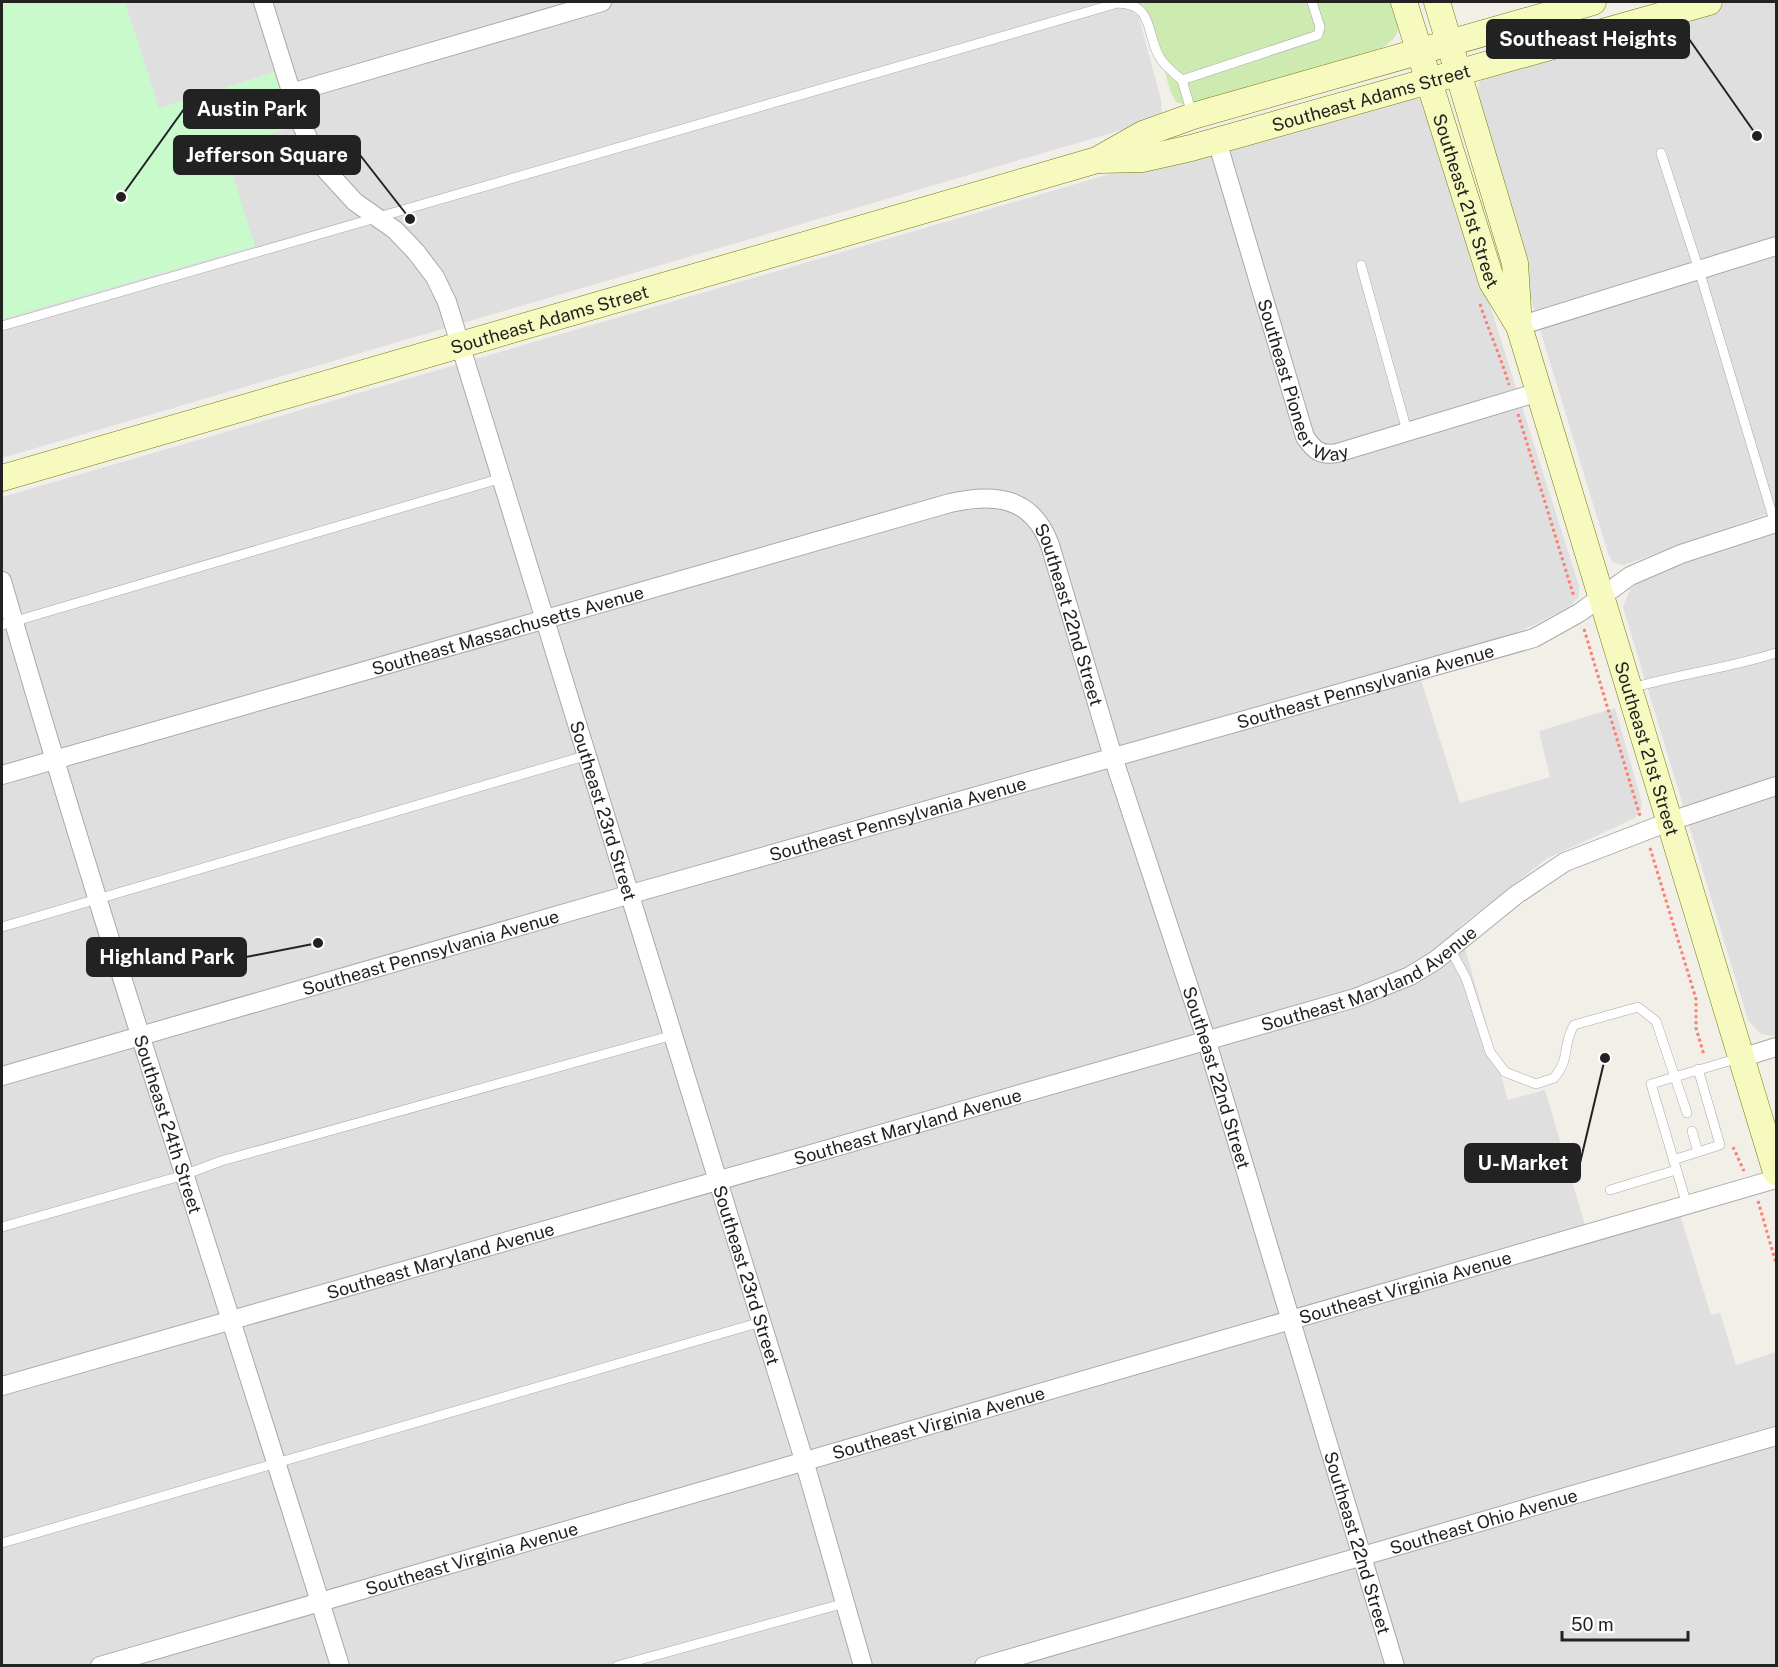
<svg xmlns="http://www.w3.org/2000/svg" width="1778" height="1667" font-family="'Public Sans',sans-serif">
<rect width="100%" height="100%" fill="#f2efe9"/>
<g fill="#e0dfdf">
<path d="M2 2H1135L1161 100 1162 115 1153 121 2 458Z"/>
<path d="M1729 2H1776V511L1624 565 1613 563 1608 553 1528 290 1477 97 1479 83 1486 75Z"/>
<path d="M1405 96 1420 99 1427 107 1579 586V597L1569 607 1536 624 1507 636 1415 661 1460 803 1550 777 1539 731 1615 708 1642 803 1641 810 1635 818 1546 859 1459 927 1508 1100 1545 1090 1590 1242 1680 1215 1711 1315 1720 1313 1736 1365 1776 1352V1665H871L514 485 497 490 799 1479 853 1665 2 1666V497L1110 174Z"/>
<path d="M1776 533V1035L1775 1036 1761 1034 1748 1020 1623 607 1630 589 1646 577 1672 565Z"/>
</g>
<path fill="#cdebb0" d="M1136 2H1394C1402 29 1402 37 1375 52L1188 106 1176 102C1159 74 1163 20 1136 2Z"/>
<path fill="#c8facc" d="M2 2H125L159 108 274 72 291 128 224 148 255 246 2 319Z"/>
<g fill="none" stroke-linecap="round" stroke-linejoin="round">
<g stroke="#a9a9a9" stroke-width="10">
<g id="lane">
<path d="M1192 114 1182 80 1318 35 1320 27 1312 2"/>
<path d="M1661 153 1699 270 1775 524"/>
<path d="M1361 265 1407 431"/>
<path d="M2 326 1118 3C1154 4 1146 33 1159 56 1164 66 1174 73 1182 80"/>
<path d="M2 625 502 478"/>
<path d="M1632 688C1680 674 1729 668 1776 653"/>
<path d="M2 927 588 755"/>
<path d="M1451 950 1466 978 1490 1052 1505 1072 1536 1084 1554 1078C1571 1058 1562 1045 1574 1025L1638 1007 1656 1021 1687 1113"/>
<path d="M1692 1131 1698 1152"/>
<path d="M1673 1160 1720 1145 1698 1069"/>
<path d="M1610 1190 1676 1170"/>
<path d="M1687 1205 1651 1084 1739 1058"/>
<path d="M2 1227 184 1175 221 1161 673 1035"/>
<path d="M2 1543 761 1322"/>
<path d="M617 1666 845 1603"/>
</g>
</g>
<g stroke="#a9a9a9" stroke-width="20">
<g id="street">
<path id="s1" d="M263 2 302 126 323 167 355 202 395 230 416 252 435 277 447 302 804 1460 863 1666"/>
<path d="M291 93 602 2"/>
<path id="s2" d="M1217 141 1305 437C1314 450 1320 456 1337 453L1539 392"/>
<path d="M1519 326 1776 246"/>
<path id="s3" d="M2 581C107 945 228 1304 340 1666"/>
<path id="s4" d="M2 775 950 503C994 493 1032 496 1050 545L1113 757 1206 1039 1395 1666"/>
<path d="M1741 1058 1776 1047"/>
<path id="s5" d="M2 1076 631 894 1534 638 1579 613 1630 576 1681 554 1776 523"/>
<path id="s6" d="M2 1386 1355 998 1410 976 1436 960 1516 895 1565 862 1671 821 1776 786"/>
<path id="s7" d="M100 1666 1776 1179"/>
<path id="s8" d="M984 1666 1776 1436"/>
</g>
</g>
<g stroke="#707d05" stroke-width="27">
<g id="secondary">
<path id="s9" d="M1404 2 1492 282 1517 323"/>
<path id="s10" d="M1437 2 1515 263 1519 326 1776 1172"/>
<path id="s11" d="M1101 160 1142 159 1191 148 1709 2"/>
<path id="s12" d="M2 478 1097 160 1143 134 1193 116 1593 2"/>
</g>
</g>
<g stroke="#fa8072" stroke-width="3" stroke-dasharray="3 3" stroke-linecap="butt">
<path d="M1480 304C1489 332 1501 357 1509 385"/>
<path d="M1518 414 1574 597"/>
<path d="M1584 629 1640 816"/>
<path d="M1650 848 1696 999V1028L1704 1055"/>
<path d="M1733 1147 1744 1171"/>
<path d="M1758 1201 1776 1263"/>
</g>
<use href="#lane" stroke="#fff" stroke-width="9"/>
<use href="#street" stroke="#fff" stroke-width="18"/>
<use href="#secondary" stroke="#f7fabf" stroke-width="26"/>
</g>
<g text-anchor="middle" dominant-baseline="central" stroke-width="4.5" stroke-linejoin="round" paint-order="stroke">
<g font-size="18" fill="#222" stroke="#fff">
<text stroke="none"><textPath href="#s11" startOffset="278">Southeast Adams Street</textPath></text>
<text stroke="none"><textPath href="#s9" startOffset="208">Southeast 21st Street</textPath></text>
<text stroke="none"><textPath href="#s12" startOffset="570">Southeast Adams Street</textPath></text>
<text stroke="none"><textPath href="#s2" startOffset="262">Southeast Pioneer Way</textPath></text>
<text stroke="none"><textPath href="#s4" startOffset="1180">Southeast 22nd Street</textPath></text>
<text stroke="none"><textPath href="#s4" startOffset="526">Southeast Massachusetts Avenue</textPath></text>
<text stroke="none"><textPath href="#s5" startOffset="1418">Southeast Pennsylvania Avenue</textPath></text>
<text stroke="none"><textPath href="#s10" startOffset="777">Southeast 21st Street</textPath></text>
<text stroke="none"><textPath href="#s1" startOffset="894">Southeast 23rd Street</textPath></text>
<text stroke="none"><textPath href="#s5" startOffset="932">Southeast Pennsylvania Avenue</textPath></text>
<text stroke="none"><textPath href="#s5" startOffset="446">Southeast Pennsylvania Avenue</textPath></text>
<text stroke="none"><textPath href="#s6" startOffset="1428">Southeast Maryland Avenue</textPath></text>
<text stroke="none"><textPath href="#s4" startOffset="1666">Southeast 22nd Street</textPath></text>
<text stroke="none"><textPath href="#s3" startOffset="568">Southeast 24th Street</textPath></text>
<text stroke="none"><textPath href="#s6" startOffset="942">Southeast Maryland Avenue</textPath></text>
<text stroke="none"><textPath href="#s6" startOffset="456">Southeast Maryland Avenue</textPath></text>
<text stroke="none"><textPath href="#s1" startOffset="1380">Southeast 23rd Street</textPath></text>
<text stroke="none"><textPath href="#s7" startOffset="1359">Southeast Virginia Avenue</textPath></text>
<text stroke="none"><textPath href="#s7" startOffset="873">Southeast Virginia Avenue</textPath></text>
<text stroke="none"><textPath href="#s8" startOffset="520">Southeast Ohio Avenue</textPath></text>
<text stroke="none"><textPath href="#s4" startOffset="2152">Southeast 22nd Street</textPath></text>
<text stroke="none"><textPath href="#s7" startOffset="387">Southeast Virginia Avenue</textPath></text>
</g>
</g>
<path fill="none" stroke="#222" stroke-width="2" d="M1757 136L1689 39M121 197L184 109M410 219L360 155M318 943L246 957M1605 1058L1580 1163"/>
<g fill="#222" stroke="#fff" stroke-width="2">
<circle cx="1757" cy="136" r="6"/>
<circle cx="121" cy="197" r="6"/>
<circle cx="410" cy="219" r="6"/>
<circle cx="318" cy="943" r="6"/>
<circle cx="1605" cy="1058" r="6"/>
</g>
<g fill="#222" stroke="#222" stroke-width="2">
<rect x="1487" y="20" width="202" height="38" rx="6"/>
<rect x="184" y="90" width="135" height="38" rx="6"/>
<rect x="174" y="136" width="186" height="38" rx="6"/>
<rect x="87" y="938" width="159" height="38" rx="6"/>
<rect x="1465" y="1144" width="115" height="38" rx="6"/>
</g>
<g font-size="20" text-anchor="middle" font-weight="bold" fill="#fff">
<text x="1588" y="46">Southeast Heights</text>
<text x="252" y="116">Austin Park</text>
<text x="267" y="162">Jefferson Square</text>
<text x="167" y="964">Highland Park</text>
<text x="1523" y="1170">U-Market</text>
</g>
<rect width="1778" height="1667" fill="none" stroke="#222222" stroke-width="6"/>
<path d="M1562 1631v9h126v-9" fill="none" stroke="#222222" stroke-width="3"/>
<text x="1571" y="1631" font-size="18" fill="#222222" stroke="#ffffff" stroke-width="4.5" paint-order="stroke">50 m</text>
</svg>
